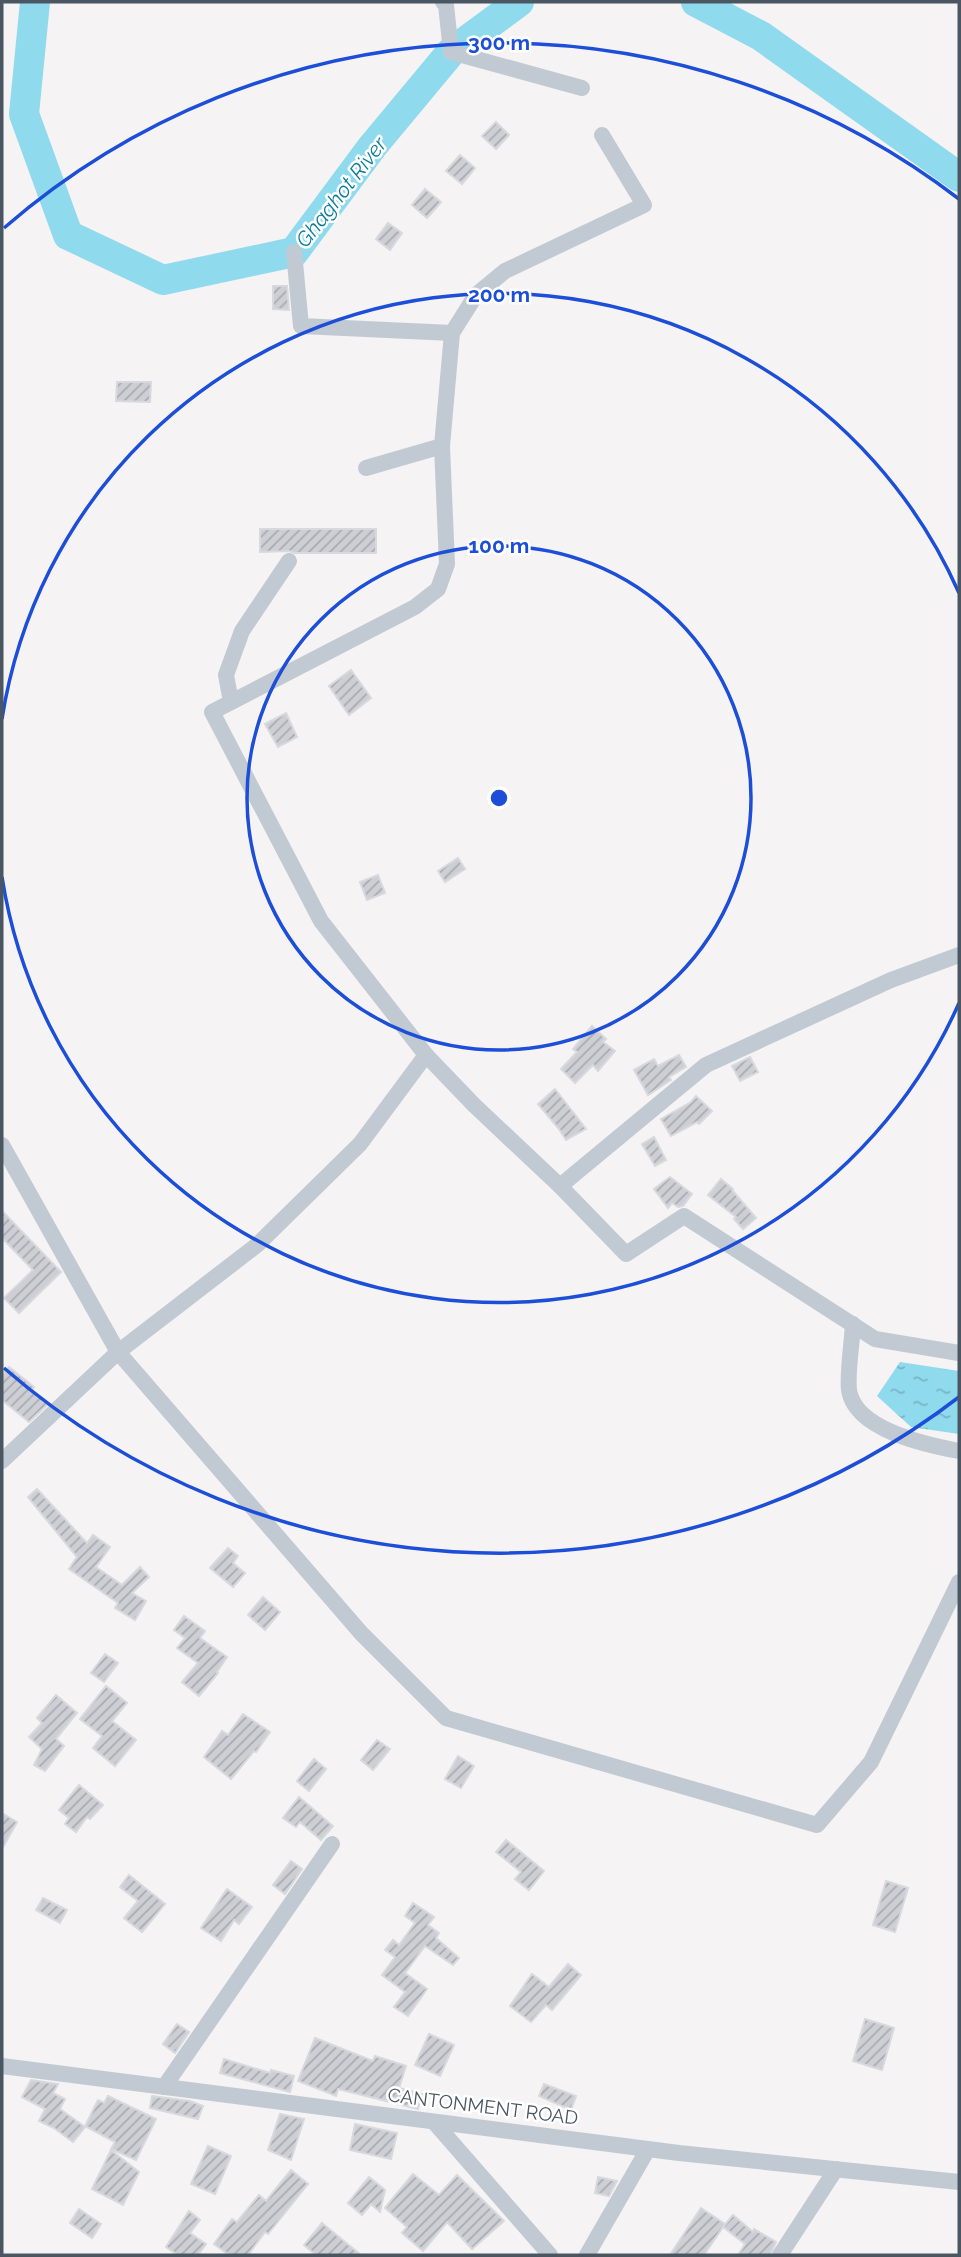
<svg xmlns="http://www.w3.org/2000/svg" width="961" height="2257" font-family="Raleway,sans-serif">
<defs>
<pattern id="water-ripples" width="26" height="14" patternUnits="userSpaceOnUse" patternTransform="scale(1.75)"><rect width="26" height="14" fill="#90daee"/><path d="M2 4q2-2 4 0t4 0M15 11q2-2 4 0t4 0" fill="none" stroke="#78b4c4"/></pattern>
<pattern id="building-hatch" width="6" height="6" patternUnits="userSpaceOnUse" patternTransform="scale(1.75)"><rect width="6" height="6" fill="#cdcfd5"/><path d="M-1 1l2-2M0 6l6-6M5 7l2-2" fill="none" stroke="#a8abb0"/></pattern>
</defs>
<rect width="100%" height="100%" fill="#f5f3f3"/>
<path fill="url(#water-ripples)" d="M900 1362 959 1371V1434L911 1427 877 1396Z"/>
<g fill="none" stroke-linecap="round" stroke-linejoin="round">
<g stroke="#90daee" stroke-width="30">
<path d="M35 2 24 114 68 235 163 280 294 252 372 147 451 52 519 2"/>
<path d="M696 2 761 36 959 177"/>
</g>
</g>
<g fill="url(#building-hatch)" stroke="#d7d9de" stroke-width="2">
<path d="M496 122 509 135 496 149 482 136Z"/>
<path d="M460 155 475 168 462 184 446 171Z"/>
<path d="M425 189 441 202 427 218 412 205Z"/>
<path d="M388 223 402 233 390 250 376 239Z"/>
<path d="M273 286H287L289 310 273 309Z"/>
<path d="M117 382H151L150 402 116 401Z"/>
<path d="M260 529H376V553H295L289 551 260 552Z"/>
<path d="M351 670 371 698 349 715 329 686Z"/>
<path d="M286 713 297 737 278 747 265 724Z"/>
<path d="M458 858 465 869 445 882 438 871Z"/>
<path d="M378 875 385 893 367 900 360 882Z"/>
<path d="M592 1026 606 1039 603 1042 615 1051 598 1071 593 1065 575 1083 561 1069 577 1052 573 1049Z"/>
<path d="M679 1055 686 1067 669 1077 671 1080 648 1095 634 1070 654 1059 658 1066Z"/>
<path d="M750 1057 758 1072 740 1081 732 1066Z"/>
<path d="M555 1089 586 1129 566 1140 559 1129 538 1104Z"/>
<path d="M696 1096 712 1111 699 1124 697 1122 671 1136 661 1119 691 1102Z"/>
<path d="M654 1137 666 1160 655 1166 642 1144Z"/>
<path d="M670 1177 692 1194 683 1206 678 1207 672 1203 668 1208 654 1189Z"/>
<path d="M721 1179 733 1189 732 1190 756 1218 743 1229 734 1219 736 1217 708 1195Z"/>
<path d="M2 1211 61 1272 19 1313 4 1298 33 1270 2 1238Z"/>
<path d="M9 1367 34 1387 32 1390 48 1404 29 1422 2 1400V1376Z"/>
<path d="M37 1489 87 1543 93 1535 110 1547 96 1567 122 1585 140 1567 149 1577 132 1593 146 1601 135 1620 115 1608 118 1603 69 1569 77 1557 28 1497Z"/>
<path d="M228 1548 238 1556 233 1563 245 1573 233 1587 210 1568Z"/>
<path d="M263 1597 280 1612 265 1630 248 1615Z"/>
<path d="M184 1616 205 1631 200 1638 227 1657 217 1672 218 1673 199 1696 182 1682 198 1663 177 1648 185 1638 174 1630Z"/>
<path d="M105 1654 118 1663 104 1682 91 1673Z"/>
<path d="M106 1686 127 1703 112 1721 136 1740 115 1766 93 1748 102 1736 80 1719Z"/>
<path d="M56 1695 77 1713 56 1739 64 1746 45 1771 34 1765 42 1749 29 1737 42 1723 37 1718Z"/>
<path d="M243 1714 270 1732 256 1752 254 1751 231 1779 204 1757 222 1731 228 1735Z"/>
<path d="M377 1740 390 1749 373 1770 361 1760Z"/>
<path d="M458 1756 474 1766 461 1788 445 1779Z"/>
<path d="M314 1759 326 1769 309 1791 297 1781Z"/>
<path d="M79 1785 103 1805 90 1819 87 1817 76 1832 65 1824 69 1818 59 1810Z"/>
<path d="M299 1797 333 1826 321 1840 300 1822 296 1827 283 1818Z"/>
<path d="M2 1813 17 1822 2 1849Z"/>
<path d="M506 1840 544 1871 529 1890 515 1879 521 1872 496 1852Z"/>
<path d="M291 1861 302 1869 285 1894 273 1885Z"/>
<path d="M129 1875 165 1904 142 1932 124 1918 138 1901 120 1887Z"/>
<path d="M886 1881 908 1888 895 1932 873 1925Z"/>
<path d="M227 1889 252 1907 239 1924 234 1920 221 1941 201 1928Z"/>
<path d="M43 1898 67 1910 60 1923 36 1910Z"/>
<path d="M413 1903 434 1917 428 1925 439 1933 436 1938 459 1958 453 1965 425 1946 405 1973 427 1989 408 2016 394 2007 405 1992 382 1975 395 1957 385 1950 393 1940 399 1945 415 1923 405 1916Z"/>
<path d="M568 1964 581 1975 552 2010 546 2005 531 2022 510 2006 532 1974 549 1987Z"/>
<path d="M865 2019 894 2028 882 2070 853 2061Z"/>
<path d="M177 2024 189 2032 175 2053 163 2044Z"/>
<path d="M429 2034 454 2045 440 2076 415 2065Z"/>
<path d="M315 2038 373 2061 375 2056 406 2066 399 2088 422 2094 418 2109 338 2089 336 2096 298 2081Z"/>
<path d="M224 2059 270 2073 271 2070 294 2076 290 2092 220 2073Z"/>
<path d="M31 2080 58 2084 53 2093 65 2099 60 2109 85 2127 73 2142 54 2128 39 2121 45 2109 22 2097Z"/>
<path d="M544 2084 576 2096 571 2110 539 2096Z"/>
<path d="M108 2096 156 2119 136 2160 111 2149 115 2142 85 2126 98 2100 104 2103Z"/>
<path d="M152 2096 190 2101 203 2106 198 2119 150 2108Z"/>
<path d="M280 2114 304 2119 291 2160 268 2150Z"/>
<path d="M355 2124 397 2133 391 2159 350 2150Z"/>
<path d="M208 2146 231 2156 215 2194 191 2184Z"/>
<path d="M111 2150 139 2172 123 2205 92 2189Z"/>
<path d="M291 2170 308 2184 268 2234 265 2232 248 2255H229L214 2244 232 2219 237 2222 259 2195 266 2201Z"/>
<path d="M413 2174 439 2195 457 2175 504 2221 472 2249 447 2222 423 2251 402 2233 407 2227 385 2208Z"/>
<path d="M369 2177 385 2190 380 2212 371 2204 362 2215 348 2203Z"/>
<path d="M598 2177 617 2181 609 2196 595 2193Z"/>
<path d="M701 2208 725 2224 723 2227 733 2215 753 2232 754 2229 776 2242 770 2255H738L745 2244 723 2227 704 2255H670Z"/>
<path d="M79 2209 101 2224 92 2238 70 2223Z"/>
<path d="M189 2211 200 2220 190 2233 206 2244 198 2255H178L166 2247Z"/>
<path d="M322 2223 361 2255H316L304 2245Z"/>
</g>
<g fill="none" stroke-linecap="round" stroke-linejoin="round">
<g stroke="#c1cad2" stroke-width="16">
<path d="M443 2 446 5 451 52 582 88"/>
<path d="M602 135 644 205 505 271 476 295 452 333 442 446 447 564 438 589 415 607 212 712 321 921 426 1055 474 1105 560 1186 706 1065 891 980 959 955"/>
<path d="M294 252 301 326 452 333"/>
<path d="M366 468 442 446"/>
<path d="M231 702 226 675 242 631 289 561"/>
<path d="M2 1145 118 1352 361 1633 446 1718 817 1825 871 1762 959 1582"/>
<path d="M560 1186 626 1254 684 1216 875 1339 959 1353"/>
<path d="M853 1324C852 1343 847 1374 849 1390 855 1430 927 1445 959 1451"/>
<path d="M2 1461 118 1352 257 1245 360 1144 426 1055"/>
<path d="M2 2066 679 2153 959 2182"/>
<path d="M164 2087 332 1844"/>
<path d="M434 2122 550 2255"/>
<path d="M587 2255 648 2149"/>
<path d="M780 2255 836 2169"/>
</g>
</g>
<g fill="none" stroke="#1d4ed8" stroke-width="3.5">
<circle cx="499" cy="798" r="252"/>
<path d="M959 1003A503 503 0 0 1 2 877M2 719A503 503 0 0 1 959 593"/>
<path d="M959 1397A755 755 0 0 1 4 1368M4 228A755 755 0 0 1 959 199"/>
</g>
<g text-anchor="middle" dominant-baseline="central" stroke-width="5" stroke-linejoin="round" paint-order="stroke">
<g font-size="19" fill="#4a5661" stroke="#fff">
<text transform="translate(483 2106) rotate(7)">CANTONMENT ROAD</text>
</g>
<g font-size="21" font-style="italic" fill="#0c7c9b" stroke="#fff">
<text transform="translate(341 192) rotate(-52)">Ghaghot River</text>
</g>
</g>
<circle cx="499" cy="798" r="10" fill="#1d4ed8" stroke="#fff" stroke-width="3.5"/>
<g font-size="21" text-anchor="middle" font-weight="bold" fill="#1d4ed8" stroke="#fff" stroke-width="5" stroke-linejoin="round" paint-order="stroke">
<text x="499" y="50">300 m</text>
<text x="499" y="302">200 m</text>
<text x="499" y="553">100 m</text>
</g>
<rect width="961" height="2257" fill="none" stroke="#4a5661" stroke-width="7"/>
</svg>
